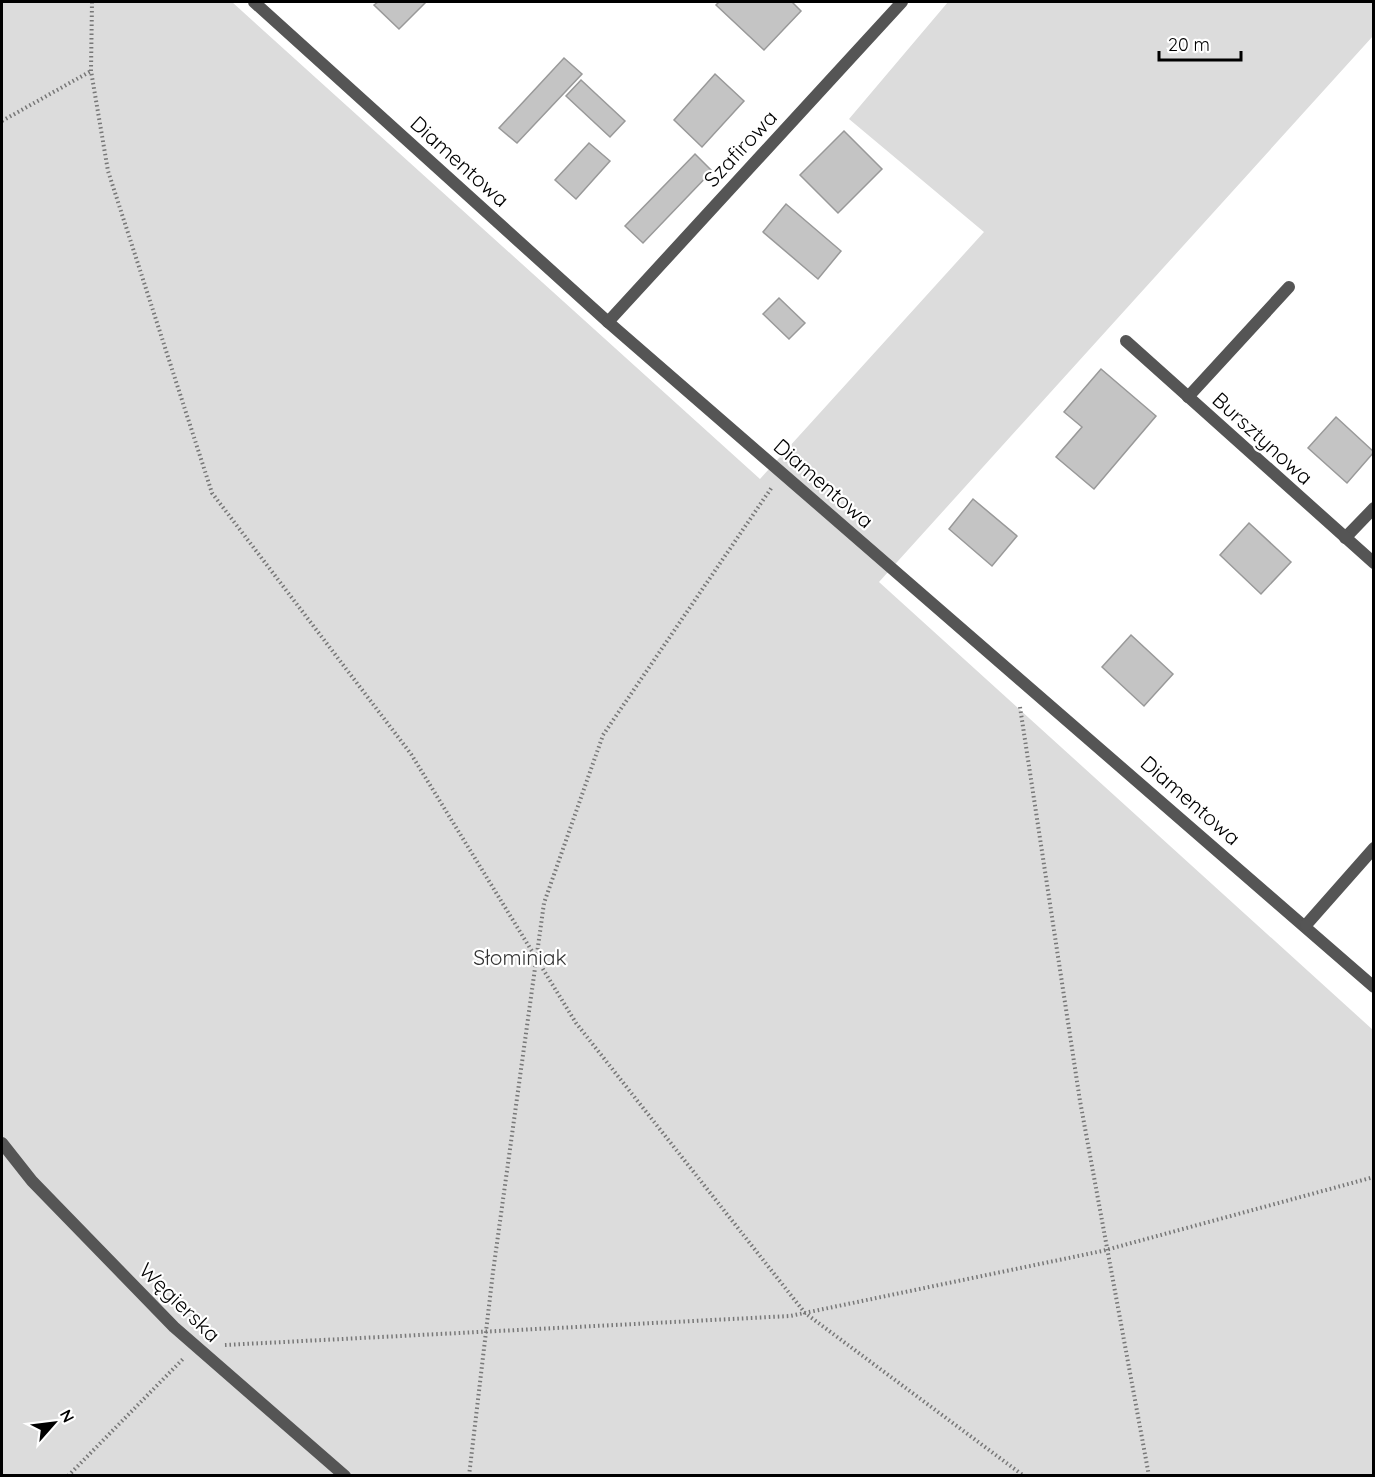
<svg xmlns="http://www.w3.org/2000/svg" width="1375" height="1477" font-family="Quicksand,sans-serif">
<rect width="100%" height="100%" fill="#fff"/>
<path fill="#dcdcdc" d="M2 2H232L760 479 984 232 849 119 948 2H1373V36L879 582 1373 1030V1475L2 1476Z"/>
<g fill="#c4c4c4" stroke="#999" stroke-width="1.5">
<path d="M378 2H426L399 29 374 5Z"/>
<path d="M719 2H792L801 11 764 50 716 5Z"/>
<path d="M564 58 582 74 517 143 499 128Z"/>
<path d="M715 74 744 101 702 147 674 120Z"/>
<path d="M581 80 625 121 610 137 566 96Z"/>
<path d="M844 131 882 169 838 213 800 175Z"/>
<path d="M589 143 610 161 576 199 555 180Z"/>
<path d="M695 154 712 171 643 243 625 226Z"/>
<path d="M786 204 841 251 818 279 763 232Z"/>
<path d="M779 298 805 323 789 339 763 314Z"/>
<path d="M1101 369 1156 416 1094 489 1056 457 1082 427 1064 412Z"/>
<path d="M1336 417 1374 452 1347 483 1308 448Z"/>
<path d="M973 499 1017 536 992 566 949 529Z"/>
<path d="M1249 523 1291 562 1261 594 1220 555Z"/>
<path d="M1131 635 1173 674 1144 706 1102 667Z"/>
</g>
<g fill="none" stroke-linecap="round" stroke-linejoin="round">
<g stroke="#777" stroke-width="4" stroke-dasharray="1.5 3" stroke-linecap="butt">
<path d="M92 2 91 71 108 171 212 493 411 754 576 1023 805 1313 1024 1476"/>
<path d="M2 121 91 71"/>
<path d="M1020 707 1080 1101 1149 1476"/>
<path d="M225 1345 790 1316 1102 1251 1374 1177"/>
<path d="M68 1476 183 1359"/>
<path d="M469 1476 493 1272 544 903 603 735 772 487"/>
</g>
<g stroke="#555" stroke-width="12">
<path d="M1188 397 1289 287"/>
<path d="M1345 538 1374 508"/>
</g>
<g stroke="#555" stroke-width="12">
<path d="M254 2 608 322 1374 987"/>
<path d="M608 322 902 2"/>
<path d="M1126 341 1374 563"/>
<path d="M1306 925 1374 848"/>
<path d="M2 1143 32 1181 174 1327 345 1476"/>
</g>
</g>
<g text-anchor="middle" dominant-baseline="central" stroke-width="4.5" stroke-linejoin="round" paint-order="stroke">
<g font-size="21" fill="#000" stroke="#fff">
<text transform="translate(740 148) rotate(-47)">Szafirowa</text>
<text transform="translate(460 161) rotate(42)">Diamentowa</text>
<text transform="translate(1263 438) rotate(42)">Bursztynowa</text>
<text transform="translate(824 483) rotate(41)">Diamentowa</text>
<text transform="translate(1191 800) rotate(41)">Diamentowa</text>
<text transform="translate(180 1302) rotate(44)">Węgierska</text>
</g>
<g font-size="21" fill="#333" stroke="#fff">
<text x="520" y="957">Słominiak</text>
</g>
</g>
<rect width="1375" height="1477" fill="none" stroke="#000000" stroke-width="6"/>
<g transform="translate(54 1423) rotate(62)" stroke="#ffffff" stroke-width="4.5" paint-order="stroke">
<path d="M0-4.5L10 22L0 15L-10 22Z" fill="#000000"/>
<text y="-9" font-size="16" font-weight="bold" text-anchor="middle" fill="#000000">N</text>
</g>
<path d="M1159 51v9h82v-9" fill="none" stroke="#000000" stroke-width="3"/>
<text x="1168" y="51" font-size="18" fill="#000000" stroke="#ffffff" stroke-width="4.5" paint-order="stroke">20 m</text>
</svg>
